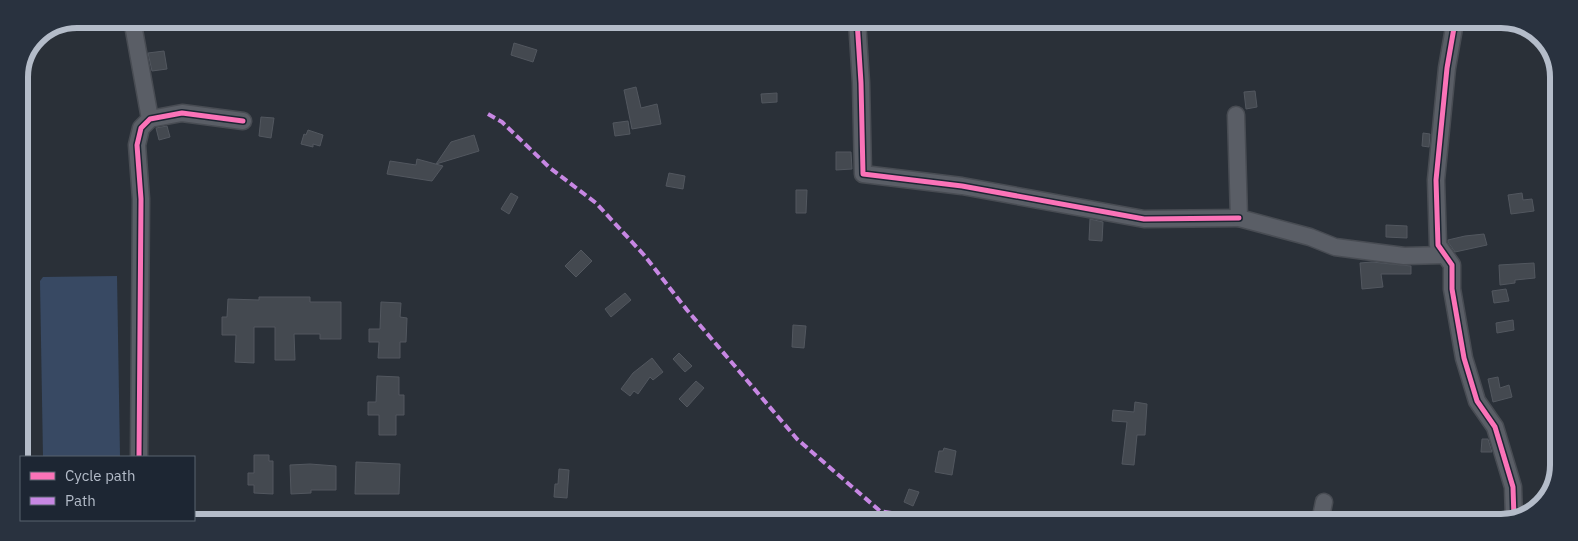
<svg xmlns="http://www.w3.org/2000/svg" width="1578" height="541" font-family="'IBM Plex Sans',sans-serif">
<rect width="100%" height="100%" fill="#2a3038"/>
<path fill="#384963" d="M117 276 120 457H43L40 281 43 277Z"/>
<g fill="#444950" stroke="#52575f">
<path d="M514 43 537 50 533 62 511 55Z"/>
<path d="M164 51 167 69 152 71 148 53Z"/>
<path d="M636 87 641 108 657 104 661 124 632 129 624 90Z"/>
<path d="M1255 91 1257 107 1246 109 1244 92Z"/>
<path d="M777 93V102L762 103 761 94Z"/>
<path d="M261 117 274 118 271 138 259 136Z"/>
<path d="M628 121 630 134 615 136 613 123Z"/>
<path d="M167 126 170 137 159 140 156 128Z"/>
<path d="M308 130 323 135 320 146 313 144V147L301 144 304 134 306 135Z"/>
<path d="M1423 133 1430 134 1429 147 1422 146Z"/>
<path d="M474 135 479 151 436 164 451 142Z"/>
<path d="M836 152H851L852 169 836 170Z"/>
<path d="M417 159 443 166 432 181 387 174 390 161 416 165Z"/>
<path d="M669 173 685 176 683 189 666 186Z"/>
<path d="M796 190H807L806 213H796Z"/>
<path d="M511 193 518 197 509 214 501 209Z"/>
<path d="M1522 193 1523 200 1532 199 1534 211 1511 214 1508 195Z"/>
<path d="M1090 219 1103 222 1102 241 1089 240Z"/>
<path d="M1386 225 1407 226V238L1386 237Z"/>
<path d="M1484 234 1487 245 1455 252 1448 242V240L1465 236Z"/>
<path d="M581 250 592 261 576 277 565 266Z"/>
<path d="M1372 262 1411 266V274H1381L1383 287 1362 289 1360 263Z"/>
<path d="M1534 263 1535 278 1515 280V283L1500 285 1499 265Z"/>
<path d="M1506 289 1509 301 1494 303 1492 291Z"/>
<path d="M625 293 631 300 611 317 605 309Z"/>
<path d="M259 297H310V302H341V339H320V334H294L295 360H275V327H254V363L235 362 236 335H222V317H227L228 299 259 300Z"/>
<path d="M381 302 401 303 400 317 407 318 406 342H400V358H378L379 342H369V329H380Z"/>
<path d="M1513 320 1514 330 1497 333 1496 323Z"/>
<path d="M793 325 806 326 804 348 792 347Z"/>
<path d="M679 353 692 366 685 372 673 359Z"/>
<path d="M652 358 663 372 653 380 650 377 638 394 634 391 630 396 621 389 633 373Z"/>
<path d="M377 376 399 377V395H404V415H396V435H379V415H368V402H376Z"/>
<path d="M1498 377 1500 388 1509 385 1512 397 1493 402 1488 379Z"/>
<path d="M696 381 704 388 687 407 679 399Z"/>
<path d="M1135 402 1147 404 1145 435H1137L1134 465 1122 464 1127 422 1112 421 1113 410 1134 412Z"/>
<path d="M1482 439H1488L1492 452H1481Z"/>
<path d="M944 448 956 451 952 475 935 472 939 451H943Z"/>
<path d="M254 455H269V461H273V494L254 493V485H248V473H254Z"/>
<path d="M356 462 400 464 399 494H355Z"/>
<path d="M310 464 336 466V490H311V493L291 494 290 465Z"/>
<path d="M559 469 569 470 567 498 554 497 555 484H558Z"/>
<path d="M909 489 919 492 913 506 904 502Z"/>
</g>
<g fill="none" stroke-linecap="round" stroke-linejoin="round">
<g stroke="#484c53" stroke-width="19">
<g id="minor">
<path d="M132 19 150 119"/>
<path d="M857 20 861 83 863 174 962 186 1144 219 1239 218"/>
<path d="M1455 22 1447 68 1436 180 1438 245 1452 265V289L1464 358 1477 401 1495 427 1513 487 1514 518"/>
<path d="M1236 115 1239 218 1310 237 1335 247 1404 256 1445 255"/>
<path d="M139 457 141 199 137 145 141 128 150 119 182 113 243 121"/>
<path d="M1320 522 1324 502"/>
</g>
</g>
<use href="#minor" stroke="#5a5e66" stroke-width="16"/>
<path stroke="#c787e3" stroke-width="4" stroke-dasharray="8 4" stroke-linecap="butt" d="M488 114 502 122 550 168 596 203 644 255 687 310 797 439 880 511 935 521"/>
<g stroke="#1d2633" stroke-width="8">
<g id="cycleway">
<path d="M857 20 861 83 863 174 962 186 1144 219 1239 218"/>
<path d="M1455 22 1447 68 1436 180 1438 245 1452 265V289L1464 358 1477 401 1495 427 1513 487 1514 518"/>
<path d="M139 457 141 199 137 145 141 128 150 119 182 113 243 121"/>
</g>
</g>
<use href="#cycleway" stroke="#fb73b8" stroke-width="5"/>
</g>
<path d="M0 0H1578V541H0ZM77 28H1501A49 49 0 0 1 1550 77V465A49 49 0 0 1 1501 514H77A49 49 0 0 1 28 465V77A49 49 0 0 1 77 28Z" fill="#29323f" fill-rule="evenodd"/>
<path fill="none" stroke="#b4bcc9" stroke-width="6" d="M77 28H1501A49 49 0 0 1 1550 77V465A49 49 0 0 1 1501 514H77A49 49 0 0 1 28 465V77A49 49 0 0 1 77 28Z"/>
<rect x="20" y="456" width="175" height="65" fill="#1d2633" stroke="#59626f"/>
<rect x="30" y="472" width="25" height="8" fill="#fb73b8" stroke="#59626f"/>
<text x="65" y="481" font-size="15" fill="#b4bcc9">Cycle path</text>
<rect x="30" y="497" width="25" height="8" fill="#c787e3" stroke="#59626f"/>
<text x="65" y="506" font-size="15" fill="#b4bcc9">Path</text>
</svg>
